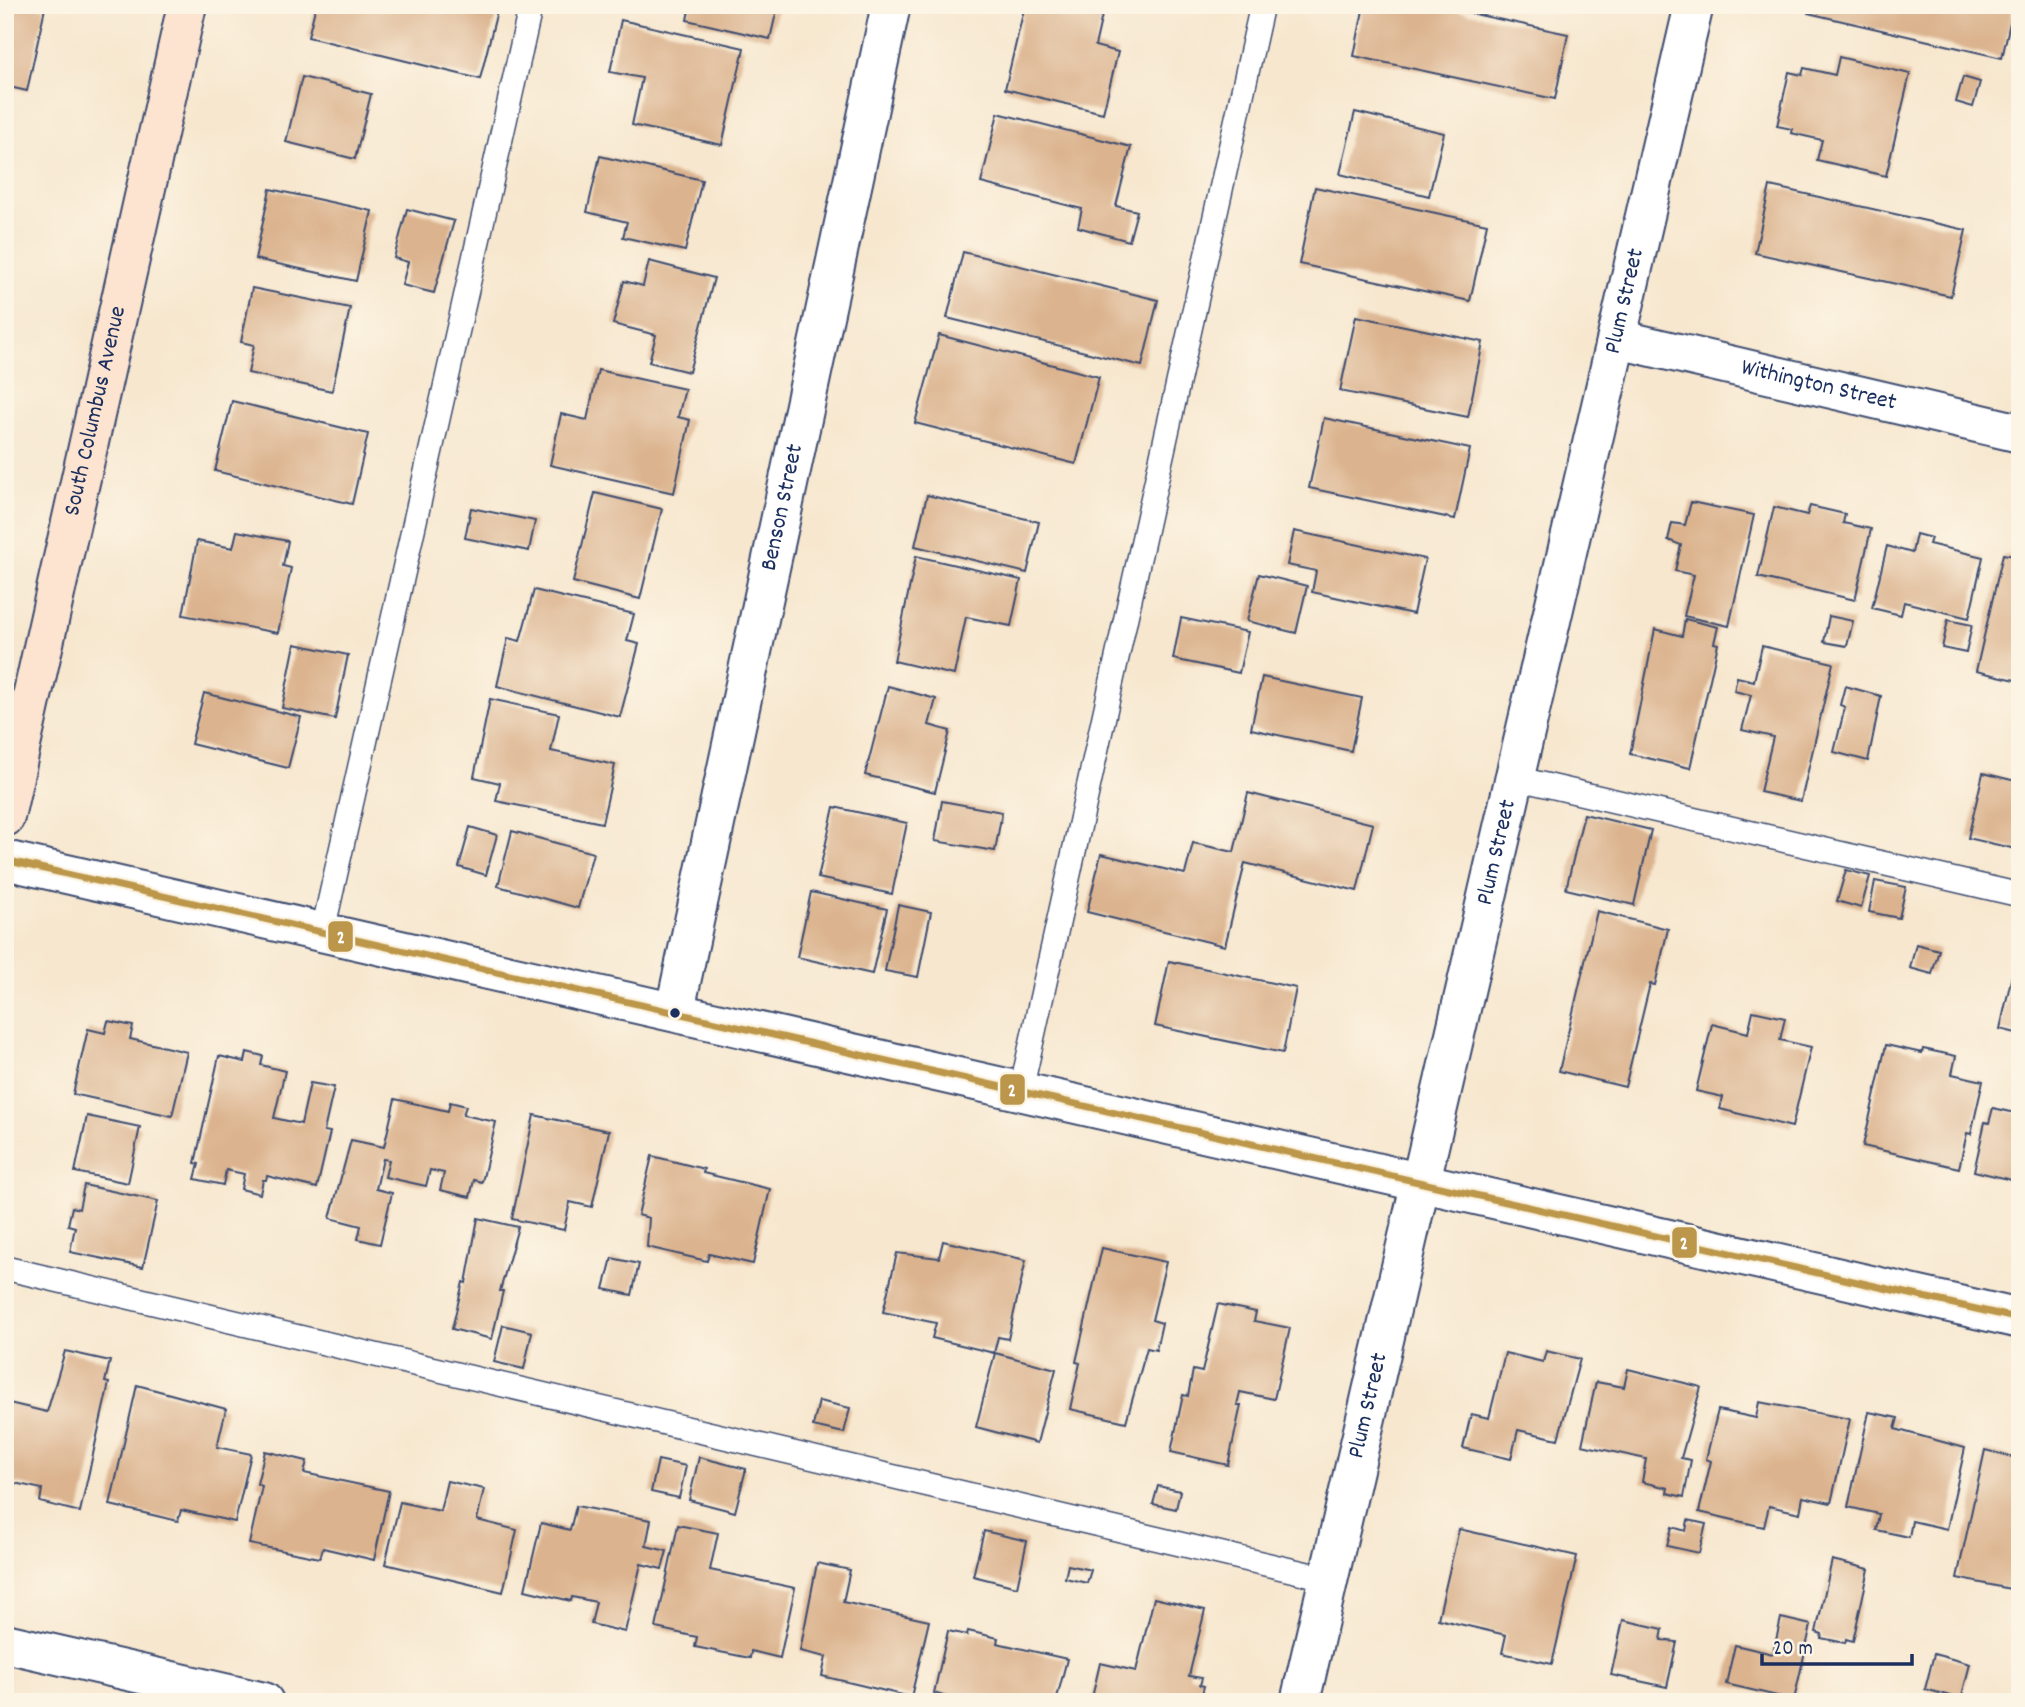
<svg xmlns="http://www.w3.org/2000/svg" width="2025" height="1707" font-family="Dekko,sans-serif">
<rect width="100%" height="100%" fill="#fcf5e5"/>
<filter id="ink" filterUnits="userSpaceOnUse"><feTurbulence type="fractalNoise" baseFrequency=".0143" numOctaves="2"/><feDisplacementMap in="SourceGraphic" scale="14" xChannelSelector="R" yChannelSelector="G"/><feConvolveMatrix kernelMatrix="1 2 1 2 8 2 1 2 1" color-interpolation-filters="sRGB"/></filter>
<filter id="wash" filterUnits="userSpaceOnUse"><feTurbulence type="fractalNoise" baseFrequency=".00686" numOctaves="4" result="noise"/><feDisplacementMap in="SourceGraphic" scale="28" xChannelSelector="R" yChannelSelector="G"/><feGaussianBlur stdDeviation="1.57" result="paint"/><feColorMatrix in="noise" values="0 0 0 0 0 0 0 0 0 0 0 0 0 0 0 0 0 1.4 0 .05"/><feComposite in="paint" operator="in"/></filter>
<g filter="url(#wash)">
<rect width="100%" height="100%" fill="#f7e7cf"/>
<g id="blocks">
<g fill="#dbb38e">
<path d="M5 5 45 8 27 91 5 86Z"/>
<path d="M316 5H473L497 11 480 79 308 37Z"/>
<path d="M690 5H778L770 39 687 20Z"/>
<path d="M1025 5H1082L1103 11 1095 46 1118 52 1103 113 1005 89Z"/>
<path d="M1364 5H1432L1568 34 1555 99 1354 56Z"/>
<path d="M1810 5H2014L2002 58 1808 13Z"/>
<path d="M621 20 744 48 722 145 632 125 642 78 610 72Z"/>
<path d="M1839 57 1910 74 1886 176 1817 160 1822 140 1791 133 1792 129 1777 126 1789 72 1802 75 1804 68 1835 75Z"/>
<path d="M302 77 371 94 355 159 286 142Z"/>
<path d="M1963 77 1980 82 1973 107 1956 102Z"/>
<path d="M1355 112 1444 133 1429 196 1340 174Z"/>
<path d="M998 113 1131 147 1116 206 1137 211 1129 241 1078 227 1082 209 981 183Z"/>
<path d="M600 156 702 180 685 251 623 237 627 222 587 212Z"/>
<path d="M1770 186 1966 230 1951 296 1755 253Z"/>
<path d="M1315 187 1487 224 1470 301 1299 264Z"/>
<path d="M270 189 372 211 356 281 255 259Z"/>
<path d="M407 209 454 221 434 293 402 285 408 262 394 258Z"/>
<path d="M963 252 1158 300 1142 366 947 318Z"/>
<path d="M649 261 714 278 689 372 649 362 656 335 613 324 624 281 643 286Z"/>
<path d="M252 288 350 308 332 391 248 373 254 345 241 342Z"/>
<path d="M1356 316 1483 342 1468 417 1340 391Z"/>
<path d="M939 335 1099 377 1076 464 915 423Z"/>
<path d="M598 370 685 389 678 417 690 420 674 493 550 465 561 414 587 420Z"/>
<path d="M232 401 368 434 352 504 215 471Z"/>
<path d="M1324 418 1470 449 1455 519 1309 488Z"/>
<path d="M595 493 662 509 640 599 573 582Z"/>
<path d="M927 495 1039 522 1027 573 915 546Z"/>
<path d="M1691 502 1754 515 1729 626 1684 616 1694 575 1675 571 1681 545 1668 540 1672 523 1685 525Z"/>
<path d="M1810 506 1845 514 1843 523 1871 529 1855 600 1758 577 1774 507 1807 515Z"/>
<path d="M471 508 535 521 529 551 465 538Z"/>
<path d="M237 531 288 541 283 566 291 568 278 633 183 615 197 541 233 548Z"/>
<path d="M1294 531 1425 559 1413 614 1312 592 1316 571 1287 565Z"/>
<path d="M1916 534 1931 538 1929 544 1983 557 1969 618 1904 602 1901 615 1872 608 1887 546 1912 553Z"/>
<path d="M2003 554 2020 557V681L1976 671Z"/>
<path d="M916 556 1021 580 1011 626 966 617 954 675 894 661Z"/>
<path d="M1259 574 1307 586 1296 633 1247 621Z"/>
<path d="M534 590 634 614 627 641 639 644 620 717 497 686 508 638 520 641Z"/>
<path d="M1829 616 1853 621 1847 646 1824 642Z"/>
<path d="M1181 618 1248 632 1239 673 1173 659Z"/>
<path d="M1685 619 1718 627 1714 643 1718 644 1690 768 1630 754 1655 629 1682 636Z"/>
<path d="M1948 620 1972 625 1966 653 1942 648Z"/>
<path d="M295 644 348 655 335 719 282 708Z"/>
<path d="M1762 646 1833 663 1801 801 1760 792 1773 737 1742 730 1751 695 1734 691 1737 677 1754 681Z"/>
<path d="M1262 677 1362 698 1351 751 1251 729Z"/>
<path d="M888 686 936 699 929 725 950 731 935 792 865 775Z"/>
<path d="M1845 686 1881 696 1868 761 1834 752 1845 707 1840 705Z"/>
<path d="M204 693 301 717 288 768 191 744Z"/>
<path d="M490 699 559 714 551 751 615 765 602 823 496 801 500 783 474 777Z"/>
<path d="M1983 773 2020 782V850L1968 838Z"/>
<path d="M1248 793 1373 824 1357 891 1245 863 1225 946 1087 912 1101 854 1185 874 1193 843 1234 852Z"/>
<path d="M942 801 1002 812 995 851 935 841Z"/>
<path d="M834 807 907 823 892 894 818 878Z"/>
<path d="M1584 814 1651 830 1634 905 1566 889Z"/>
<path d="M470 827 497 835 486 875 459 867Z"/>
<path d="M512 831 593 853 578 908 498 886Z"/>
<path d="M1846 870 1870 876 1861 908 1837 901Z"/>
<path d="M1875 881 1906 887 1899 918 1869 912Z"/>
<path d="M811 892 887 909 872 974 797 957Z"/>
<path d="M898 905 931 912 918 977 885 971Z"/>
<path d="M1597 911 1668 929 1655 985 1650 984 1625 1087 1559 1071Z"/>
<path d="M1916 944 1939 950 1932 974 1910 968Z"/>
<path d="M1169 961 1296 988 1283 1053 1155 1026Z"/>
<path d="M2012 975 2020 976V1034L2000 1029Z"/>
<path d="M1753 1011 1785 1018 1780 1040 1811 1047 1792 1127 1720 1109 1723 1097 1696 1091 1712 1024 1748 1033Z"/>
<path d="M108 1021 133 1026 130 1039 187 1052 172 1116 73 1094 88 1029 105 1033Z"/>
<path d="M1886 1045 1922 1053 1923 1049 1956 1056 1952 1074 1983 1081 1971 1134 1967 1133 1959 1168 1863 1146Z"/>
<path d="M247 1052 263 1056 261 1065 285 1071 274 1118 301 1124 310 1083 334 1087 324 1131 330 1132 317 1188 267 1176 266 1180H263L260 1194 241 1189 244 1174 226 1170 223 1185 195 1179 199 1164 195 1163 219 1056 245 1062Z"/>
<path d="M395 1099 448 1111 450 1102 466 1106 463 1115 496 1122 482 1182 474 1180 470 1197 440 1190 444 1173 430 1170 426 1186 385 1177 389 1160 383 1159 376 1189 392 1193 380 1244 358 1239 361 1226 330 1218 351 1140 384 1147Z"/>
<path d="M1993 1108 2020 1114V1182L1974 1171 1985 1122 1989 1123Z"/>
<path d="M534 1115 609 1131 592 1207 570 1202 564 1230 512 1219Z"/>
<path d="M87 1116 140 1127 128 1183 75 1172Z"/>
<path d="M652 1156 704 1169 703 1173 770 1189 753 1264 709 1254 707 1261 647 1247 649 1218 638 1215Z"/>
<path d="M84 1185 158 1201 143 1267 70 1252 75 1227 68 1225 72 1207 79 1209Z"/>
<path d="M478 1218 518 1227 500 1291H503L492 1339 452 1329 463 1282 466 1283Z"/>
<path d="M943 1241 1026 1260 1008 1339 998 1337 994 1353 932 1338 936 1323 883 1312 897 1253 939 1258Z"/>
<path d="M1102 1248 1166 1262 1152 1320 1162 1323 1156 1350 1147 1348 1126 1422 1070 1409 1080 1363 1076 1362Z"/>
<path d="M612 1258 639 1264 632 1295 604 1289Z"/>
<path d="M1218 1304 1256 1312 1254 1321 1290 1328 1274 1399 1240 1392 1237 1405H1241L1228 1465 1171 1452 1183 1395 1188 1396 1193 1370 1202 1372Z"/>
<path d="M503 1325 532 1332 524 1369 494 1362Z"/>
<path d="M65 1351 110 1361 105 1382 109 1383 80 1512 40 1502 42 1489 5 1481V1402L47 1412Z"/>
<path d="M1546 1351 1580 1359 1558 1439 1518 1430 1511 1459 1463 1448 1471 1414 1489 1418 1505 1353 1543 1362Z"/>
<path d="M995 1353 1056 1369 1037 1443 976 1427Z"/>
<path d="M1628 1369 1701 1387 1681 1458 1691 1460 1684 1497 1667 1493 1668 1488 1642 1482 1646 1459 1582 1445 1596 1382 1624 1387Z"/>
<path d="M137 1385 226 1409 217 1447 251 1454 235 1522 181 1510 178 1521 110 1505Z"/>
<path d="M819 1401 850 1408 844 1433 813 1426Z"/>
<path d="M1759 1402 1850 1419 1831 1503 1803 1497 1800 1513 1769 1506 1764 1527 1699 1512 1711 1461 1706 1459 1718 1410 1756 1418Z"/>
<path d="M1869 1412 1898 1418 1895 1429 1965 1448 1947 1529 1912 1521 1909 1537 1876 1530 1879 1514 1848 1507Z"/>
<path d="M1985 1450 2020 1459V1591L1957 1578Z"/>
<path d="M265 1451 307 1461 304 1473 389 1491 374 1560 323 1548 320 1558 249 1544 262 1486 257 1484Z"/>
<path d="M699 1457 746 1469 735 1512 689 1500Z"/>
<path d="M658 1460 686 1466 679 1498 651 1492Z"/>
<path d="M447 1481 484 1489 477 1520 517 1530 503 1592 385 1564 400 1502 440 1511Z"/>
<path d="M1158 1486 1180 1491 1176 1509 1153 1504Z"/>
<path d="M576 1506 651 1520 646 1546 667 1551 662 1569 641 1564 625 1632 591 1624 596 1602 572 1597 571 1601 525 1590 541 1523 570 1530Z"/>
<path d="M1688 1520 1706 1524 1699 1553 1667 1546 1672 1527 1686 1531Z"/>
<path d="M678 1525 718 1533 710 1570 795 1588 780 1658 751 1651 750 1658 695 1647 697 1637 656 1628Z"/>
<path d="M1459 1529 1577 1556 1552 1664 1502 1653 1506 1635 1438 1619Z"/>
<path d="M984 1531 1027 1541 1017 1587 973 1576Z"/>
<path d="M1832 1560 1869 1569 1853 1641 1846 1639 1845 1643 1821 1638 1822 1634 1816 1632Z"/>
<path d="M817 1563 850 1570 843 1602 929 1621 911 1697 822 1676 826 1657 800 1651Z"/>
<path d="M1068 1565 1091 1570 1087 1583 1065 1578Z"/>
<path d="M1154 1598 1205 1610 1189 1676 1202 1678 1200 1685 1204 1686 1200 1702H1091L1100 1663 1136 1671Z"/>
<path d="M1781 1618 1811 1625 1794 1700 1726 1684 1735 1645 1773 1654Z"/>
<path d="M1623 1620 1663 1629 1661 1640 1677 1642 1667 1687 1611 1675Z"/>
<path d="M948 1631 967 1635 968 1631 998 1638 997 1643 1067 1659 1056 1702H962L934 1693Z"/>
<path d="M1934 1654 1970 1664 1961 1699 1925 1689Z"/>
</g>
</g>
</g>
<g filter="url(#ink)">
<use href="#blocks" fill-opacity="0" stroke="#3c4b6f" stroke-width="2"/>
<g fill="none" stroke-linecap="round" stroke-linejoin="round">
<g stroke="#3c4b6f" stroke-width="26">
<g id="service">
<path d="M1515 778 2020 895"/>
<path d="M323 930 531 5"/>
<path d="M1021 1090 1262 5"/>
<path d="M5 1268 1329 1579"/>
</g>
</g>
<g stroke="#3c4b6f" stroke-width="42">
<g id="minor">
<path id="s1" d="M1618 339 2020 433"/>
<path d="M5 860 2020 1319"/>
<path id="s2" d="M675 1010 891 5"/>
<path d="M5 1643 264 1702"/>
<path id="s3" d="M1300 1702 1694 5"/>
</g>
</g>
<g stroke="#3c4b6f" stroke-width="42">
<g id="secondary">
<path id="s4" d="M5 817 187 5"/>
</g>
</g>
<use href="#service" stroke="#fff" stroke-width="23"/>
<use href="#minor" stroke="#fff" stroke-width="38"/>
<use href="#secondary" stroke="#fde4d0" stroke-width="38"/>
<g stroke="#fcf5e5" stroke-width="12">
<path id="bus-1" d="M5 860 2020 1319"/>
</g>
<use href="#bus-1" stroke="#bc964a" stroke-width="7"/>
</g>
</g>
<circle fill="#1b2f5e" stroke="#fcf5e5" stroke-width="2.5" cx="675" cy="1013" r="6"/>
<g text-anchor="middle" dominant-baseline="central" stroke-width="7" stroke-linejoin="round" paint-order="stroke">
<g font-size="24" fill="#1b2f5e" stroke="#fcf5e5">
<text stroke="none"><textPath href="#s3" startOffset="1438">Plum Street</textPath></text>
<text stroke="none"><textPath href="#s1" startOffset="206">Withington Street</textPath></text>
<text stroke="none"><textPath href="#s4" startOffset="416">South Columbus Avenue</textPath></text>
<text stroke="none"><textPath href="#s2" startOffset="514">Benson Street</textPath></text>
<text stroke="none"><textPath href="#s3" startOffset="872">Plum Street</textPath></text>
<text stroke="none"><textPath href="#s3" startOffset="304">Plum Street</textPath></text>
</g>
</g>
<g stroke="#fcf5e5" stroke-width="2.5">
<rect x="327" y="920" width="27" height="33" rx="7" fill="#bc964a"/>
<rect x="999" y="1073" width="27" height="33" rx="7" fill="#bc964a"/>
<rect x="1671" y="1226" width="27" height="33" rx="7" fill="#bc964a"/>
</g>
<g font-size="19" text-anchor="middle" font-weight="bold" fill="#fff">
<text x="341" y="943">2</text>
<text x="1012" y="1096">2</text>
<text x="1684" y="1249">2</text>
</g>
<rect width="2025" height="1707" fill="none" stroke="#fcf5e5" stroke-width="28"/>
<path d="M1762 1654v10h150v-10" fill="none" stroke="#1b2f5e" stroke-width="3.5"/>
<text x="1773" y="1654" font-size="21" fill="#1b2f5e" stroke="#fcf5e5" stroke-width="5" paint-order="stroke">20 m</text>
</svg>
